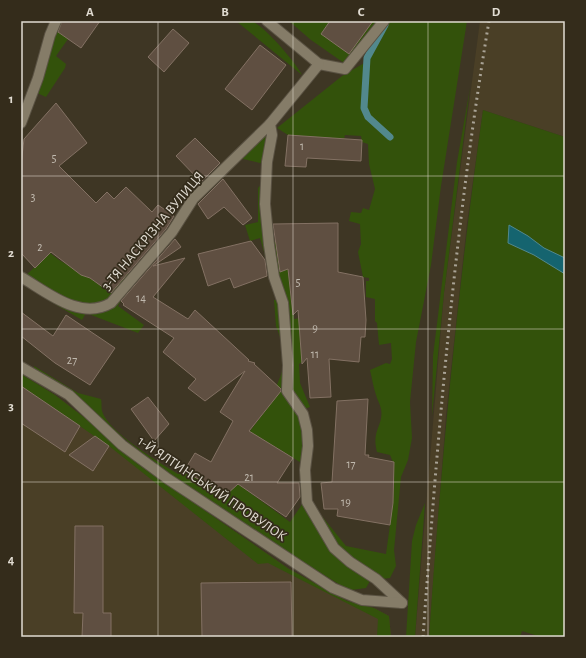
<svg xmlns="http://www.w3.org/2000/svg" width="586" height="658" font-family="'Alegreya Sans',sans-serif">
<rect width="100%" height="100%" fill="#3e3624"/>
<g fill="#4a3f26">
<path d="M480 21H565V137L483 110 467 223 446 415 429 637H415L444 293Z"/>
<path d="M21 374 55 395 94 425 139 465 289 569 347 601 374 608 389 616 391 637H21Z"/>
</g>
<g fill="#33520b">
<path d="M62 21H67L59 32 68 39 56 56 66 64 65 68 46 97 37 93 56 31Z"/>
<path d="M236 21C240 21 247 20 251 21 264 25 296 63 302 75Z"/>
<path d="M289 21H377L344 63 311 40Z"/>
<path d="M389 21H467L441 186 431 265 416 342 410 402 412 438 408 460 401 477 394 550 396 566 390 578 382 579 336 547 309 502 311 492 313 505 346 546 386 554 393 503V497L389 492 393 462 390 455 377 452C371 430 384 425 381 409 380 404 377 399 376 395 373 386 372 378 370 370L386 363 390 364 392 359 391 343 379 345 377 323 375 321V299L366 297V281H369V278L363 277 358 252 361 244 360 224 349 221 351 212 361 213 363 208 369 210 375 189 369 164 368 144 362 142 361 136 345 135 344 139 288 135 277 128 342 76 366 62 381 40Z"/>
<path d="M470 88 444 293 432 416 433 356 457 162Z"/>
<path d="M483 110 565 137V637H541L522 631 520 637H429C441 461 458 285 483 110Z"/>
<path d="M265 134 267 135 264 164 239 158Z"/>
<path d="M263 182 267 263 260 238 250 241 245 225 258 222V188Z"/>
<path d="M271 242H280L287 261 294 319 300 318 302 362 299 364 300 383 310 407 304 409 293 395 290 379Z"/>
<path d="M50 253 59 260 90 278 110 293 126 272 131 276 120 289 101 306 70 303 24 277Z"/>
<path d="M274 287 282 302 287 361 284 388 302 419 305 447 303 464 274 446 257 443 247 435 269 406 285 364 281 340 276 326 274 300H277Z"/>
<path d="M40 291 67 307 111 308 121 301 118 306 144 325 138 333 86 313 82 320 46 299Z"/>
<path d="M34 366 78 393 101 399C102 403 101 407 102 411 108 432 160 463 178 474L184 471 226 495 238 484 290 522 303 503 328 546 370 581 366 588 351 590 342 586 244 526 207 498 163 470 104 422 76 396 34 368Z"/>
<path d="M21 374 55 395 94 425 139 465 289 569 347 601 374 608 389 616 391 637H377L378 619 268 563 258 564 109 446 21 386Z"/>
<path d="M425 503 415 637H406L412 541 416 525Z"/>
</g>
<path fill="#15646f" stroke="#52888d" d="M509 225 528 236 544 248 565 258V274L534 255 508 243Z"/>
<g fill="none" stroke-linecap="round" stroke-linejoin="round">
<path stroke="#52888d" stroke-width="7" d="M385 25 367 58 364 108 368 117 390 137"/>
</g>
<g fill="#5f4f41" stroke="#837163">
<path d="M62 21H100L81 48 58 32Z"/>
<path d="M330 21H373L349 54 321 34Z"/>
<path d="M173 29 189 43 164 72 148 57Z"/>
<path d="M260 45 286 65 252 110 225 89Z"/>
<path d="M56 103 87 143 59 166 96 203 107 192 114 199 126 187 152 212 158 205 174 216 166 229 111 293 90 278 81 275 51 252 35 268 21 253V165L24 139Z"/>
<path d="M288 135 362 140 361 161 307 158 306 167 285 166Z"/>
<path d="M195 138 220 163 201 182 176 156Z"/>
<path d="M223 179 252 218 243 225 224 207 208 219 198 204Z"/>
<path d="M338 223V272L363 277 366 320 365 337H361L359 362 329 359 331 397 310 398 307 358 302 364 298 310 293 315 288 269 280 272 273 224Z"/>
<path d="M175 239 181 247 153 266 185 258 153 297 188 319 195 310 249 360 248 361 255 363 254 364 281 389V391L249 431 293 458 277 483H299L300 497 286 517 238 484 226 495 184 471 195 453 211 462 233 421 220 412 245 371 205 401 188 388 196 379 163 352 174 338 123 305 124 304 121 301Z"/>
<path d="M251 241 265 260 267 276 234 288 230 278 208 286 198 254Z"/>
<path d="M21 312 53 336 66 315 115 348 90 385 55 363 21 336Z"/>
<path d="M21 386 80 426 65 452 21 423Z"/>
<path d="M148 397 169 424 154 441 131 409Z"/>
<path d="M368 399 365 455H369L368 457 394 462 393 503 390 525 337 516 338 509H324L321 483 332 482 337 401Z"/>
<path d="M95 436 109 446 93 471 69 455Z"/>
<path d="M75 526H103V613H111V637H82L83 613H74Z"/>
<path d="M291 582 292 637H202L201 583Z"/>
</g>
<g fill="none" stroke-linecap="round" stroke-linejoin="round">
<g stroke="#5a5243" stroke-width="12">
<g id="minor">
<path d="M267 21 319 64 345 69 384 21"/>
<path d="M319 64 270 124 272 135 267 162 265 204 269 245 274 277 283 303 288 365 287 391 303 414 307 430 308 446 305 470 307 502 334 548 350 562 376 579 402 603"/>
<path d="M21 123 38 78 50 35 56 21"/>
<path d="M21 277C47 292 80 321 111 303L172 232 193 199 270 124"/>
<path d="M21 367 69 395 122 445 168 479 333 588 362 600 402 603"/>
</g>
</g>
<use href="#minor" stroke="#857c68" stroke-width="10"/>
<path stroke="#a9a396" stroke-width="3" stroke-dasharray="2 4" stroke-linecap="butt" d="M423 637C438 431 455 225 489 21"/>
</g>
<path fill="none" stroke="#e1dcd2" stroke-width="1" stroke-opacity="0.55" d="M158 21V637M293 21V637M428 21V637M21 176H565M21 329H565M21 482H565"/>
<g text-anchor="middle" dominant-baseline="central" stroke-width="3.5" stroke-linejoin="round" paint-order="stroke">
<g font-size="12" fill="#c0b9ae">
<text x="302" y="146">1</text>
<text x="54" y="158">5</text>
<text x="33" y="197">3</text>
<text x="40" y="247">2</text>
<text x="298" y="282">5</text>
<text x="141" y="298">14</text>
<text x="315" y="328">9</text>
<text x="315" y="354">11</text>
<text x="72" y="360">27</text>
<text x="351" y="464">17</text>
<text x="249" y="477">21</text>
<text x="346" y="502">19</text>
</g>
<g font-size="14" fill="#e1dcd2" stroke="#342c1b">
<text transform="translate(153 231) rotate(-50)">3-ТЯ НАСКРІЗНА ВУЛИЦЯ</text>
<text transform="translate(212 489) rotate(34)">1-Й ЯЛТИНСЬКИЙ ПРОВУЛОК</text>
</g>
</g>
<rect width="586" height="658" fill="none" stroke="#342c1b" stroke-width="44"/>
<rect x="22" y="22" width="542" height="614" fill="none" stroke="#e1dcd2" stroke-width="1.5"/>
<g font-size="13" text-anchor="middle" font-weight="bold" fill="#e1dcd2">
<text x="90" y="16">A</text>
<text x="225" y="16">B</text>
<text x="361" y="16">C</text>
<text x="496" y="16">D</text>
<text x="11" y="103">1</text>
<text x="11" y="257">2</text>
<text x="11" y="410">3</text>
<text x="11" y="564">4</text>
</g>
</svg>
